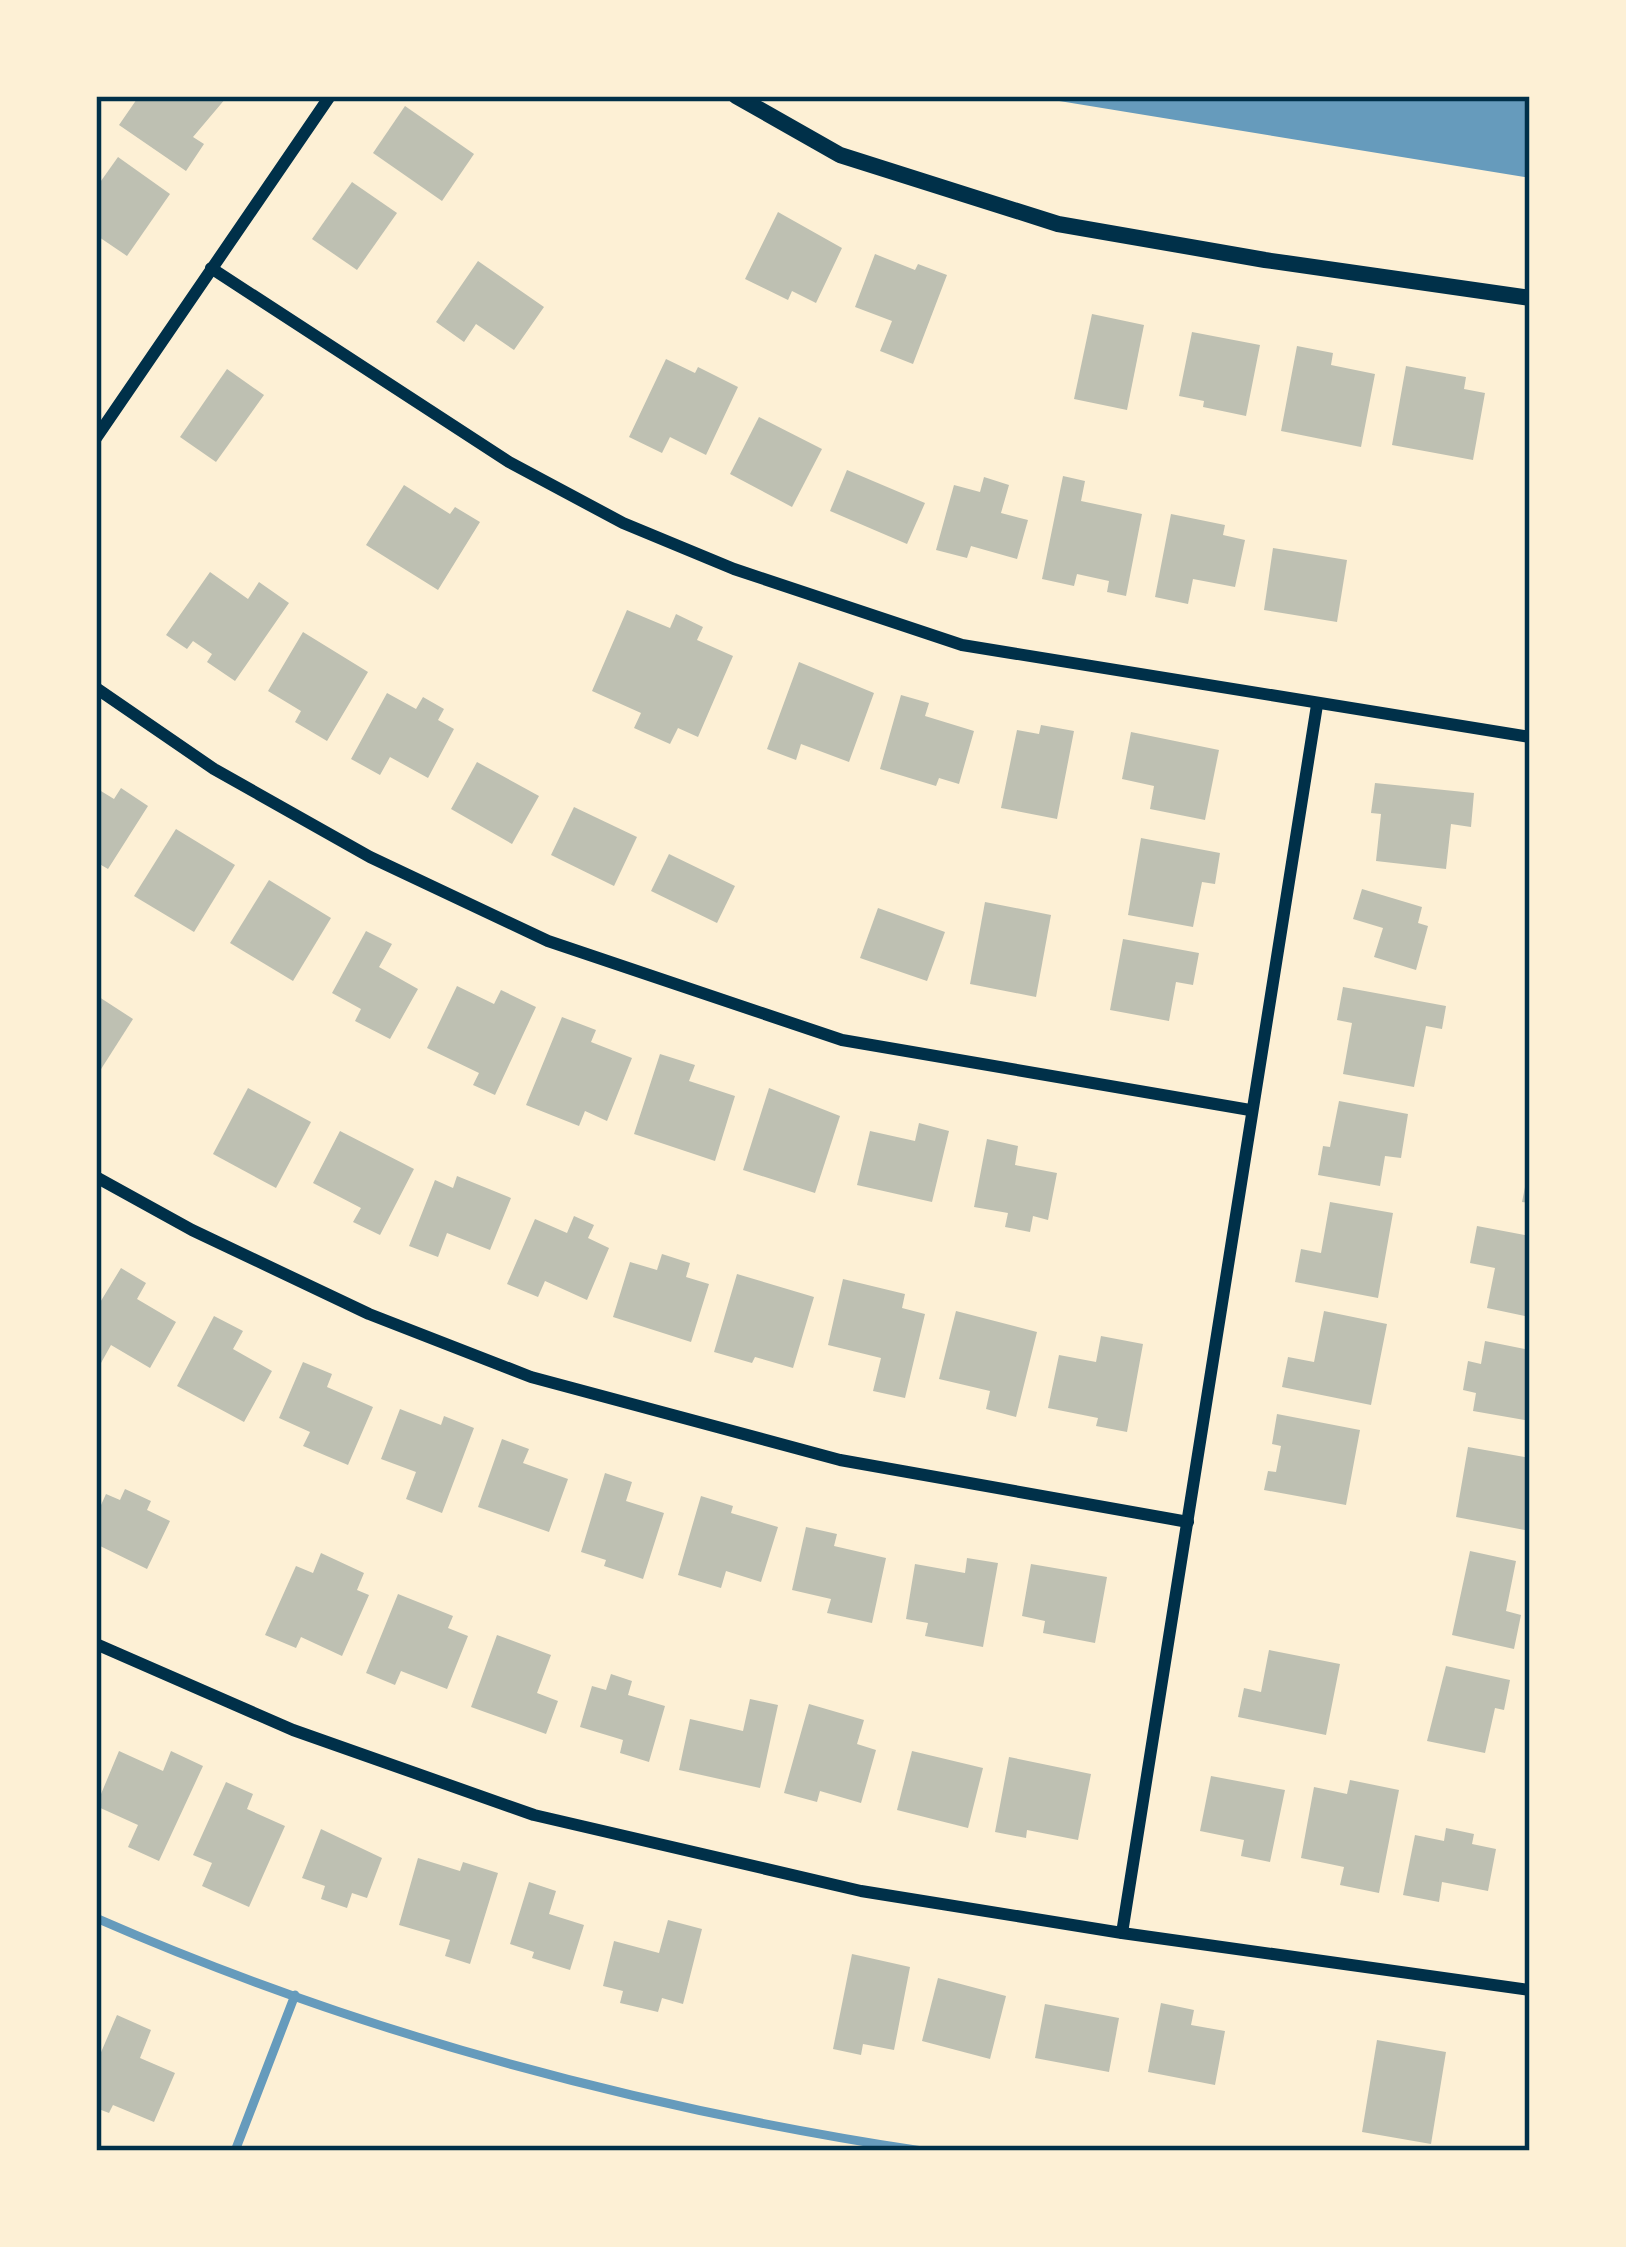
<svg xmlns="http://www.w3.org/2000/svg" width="1626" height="2247" font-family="Montserrat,sans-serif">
<rect width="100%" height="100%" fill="#fdf0d5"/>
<path fill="#669bbc" d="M1039 96H1530V178L1047 99Z"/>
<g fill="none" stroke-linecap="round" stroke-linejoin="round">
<g stroke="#669bbc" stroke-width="9">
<path d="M96 1918C359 2033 638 2108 922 2151"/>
<path d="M235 2151 295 1995"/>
</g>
</g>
<g fill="#bec0b2">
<path d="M139 96 226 98 193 137 204 144 186 171 119 125Z"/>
<path d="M405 106 474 154 442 201 373 153Z"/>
<path d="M118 157 170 194 127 256 96 235V188Z"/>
<path d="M352 182 397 213 357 270 312 239Z"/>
<path d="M778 212 842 248 816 303 792 291 788 300 745 279Z"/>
<path d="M875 254 915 270 918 264 947 275 913 364 880 351 892 321 855 307Z"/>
<path d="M478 261 544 307 514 350 476 324 464 342 436 322Z"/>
<path d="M1092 314 1144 325 1127 410 1074 399Z"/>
<path d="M1192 332 1260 345 1246 416 1203 407 1204 401 1179 396Z"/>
<path d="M1297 346 1333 353 1331 365 1375 374 1361 447 1281 431Z"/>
<path d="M666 359 695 373 698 367 738 387 706 455 670 437 662 453 629 437Z"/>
<path d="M1406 366 1466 377 1464 389 1485 393 1473 460 1392 445Z"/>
<path d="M227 369 264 395 216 462 180 437Z"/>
<path d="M759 417 822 449 792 507 730 474Z"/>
<path d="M847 470 925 503 907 544 830 511Z"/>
<path d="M1063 476 1085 481 1081 501 1142 514 1126 596 1107 592 1109 581 1077 574 1074 586 1042 579Z"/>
<path d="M984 477 1009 485 1001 513 1028 520 1017 559 971 546 967 558 936 550 954 485 980 492Z"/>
<path d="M404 485 450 514 455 507 480 522 438 590 366 545Z"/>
<path d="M1171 514 1225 525 1223 535 1245 540 1235 587 1193 579 1188 604 1155 597Z"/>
<path d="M1273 548 1347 560 1337 622 1264 610Z"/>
<path d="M210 572 248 599 259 582 289 603 235 681 207 662 212 654 193 641 187 649 166 635Z"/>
<path d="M627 610 670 628 676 614 703 627 697 640 733 656 698 737 678 728 670 744 634 728 641 713 592 691Z"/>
<path d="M303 632 368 672 327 741 295 722 301 711 268 691Z"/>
<path d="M799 662 874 693 849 762 801 744 796 760 767 749Z"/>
<path d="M387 693 416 709 423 697 444 709 438 720 454 729 428 778 390 757 380 775 351 759Z"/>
<path d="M901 695 929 703 925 716 974 731 959 784 939 778 936 786 880 769Z"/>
<path d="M1041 725 1074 731 1057 819 1001 808 1017 730 1039 734Z"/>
<path d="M1131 732 1219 750 1205 820 1150 809 1154 786 1122 779Z"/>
<path d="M477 762 539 796 512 844 451 809Z"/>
<path d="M1375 783 1474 793 1471 827 1451 824 1446 869 1376 861 1381 814 1371 813Z"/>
<path d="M96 788 114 799 121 788 148 806 108 869 96 862Z"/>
<path d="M574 807 637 837 614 886 551 855Z"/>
<path d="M176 829 235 865 194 932 134 896Z"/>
<path d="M1141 838 1220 853 1215 884 1202 882 1193 927 1128 915Z"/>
<path d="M669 854 735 886 717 923 651 891Z"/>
<path d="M269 880 331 918 293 981 230 943Z"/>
<path d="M1362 889 1422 907 1418 923 1428 926 1416 970 1374 957 1383 928 1353 919Z"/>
<path d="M985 902 1051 915 1036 997 970 984Z"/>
<path d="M878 908 945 932 927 981 860 958Z"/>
<path d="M366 931 392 944 379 967 418 989 390 1039 355 1021 361 1009 332 993Z"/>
<path d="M1123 939 1199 953 1193 985 1176 982 1169 1021 1110 1010Z"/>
<path d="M457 986 494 1004 501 990 536 1007 495 1095 473 1085 479 1073 427 1048Z"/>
<path d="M1343 987 1446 1006 1442 1029 1426 1026 1414 1087 1343 1074 1352 1023 1337 1020Z"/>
<path d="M96 995 133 1019 96 1077Z"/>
<path d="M562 1017 596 1030 591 1042 632 1058 607 1121 585 1111 579 1126 526 1105Z"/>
<path d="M660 1054 695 1065 689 1081 735 1096 715 1161 634 1134Z"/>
<path d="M248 1088 311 1122 276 1188 213 1154Z"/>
<path d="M769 1088 840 1116 815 1193 743 1170Z"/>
<path d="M1339 1101 1408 1114 1401 1158 1385 1156 1380 1186 1318 1175 1323 1146 1330 1147Z"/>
<path d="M919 1123 949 1131 932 1202 857 1185 870 1131 915 1141Z"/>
<path d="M340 1131 414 1169 380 1235 353 1222 361 1208 313 1183Z"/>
<path d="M987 1139 1018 1146 1015 1165 1057 1173 1048 1220 1033 1216 1030 1232 1005 1227 1008 1213 974 1207Z"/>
<path d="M1528 1172H1530V1203L1522 1202Z"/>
<path d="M457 1176 511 1198 490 1250 447 1233 438 1257 409 1246 435 1180 453 1188Z"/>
<path d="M1330 1202 1393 1213 1378 1298 1295 1282 1301 1249 1321 1253Z"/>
<path d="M574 1216 594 1225 588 1238 609 1248 587 1300 545 1281 538 1297 507 1284 535 1219 567 1233Z"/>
<path d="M1477 1226 1530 1236V1317L1487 1308 1495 1268 1470 1263Z"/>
<path d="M662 1254 690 1263 686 1277 709 1284 691 1342 613 1317 630 1262 657 1270Z"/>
<path d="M121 1268 146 1283 137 1299 176 1322 150 1368 111 1345 101 1363 96 1361V1309Z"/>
<path d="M737 1274 814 1297 793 1368 755 1357 752 1363 714 1352Z"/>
<path d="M843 1279 905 1294 902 1308 925 1314 905 1398 873 1391 881 1358 828 1345Z"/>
<path d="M956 1311 1037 1332 1016 1417 986 1409 990 1391 939 1379Z"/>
<path d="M1324 1311 1387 1324 1371 1405 1282 1387 1288 1357 1314 1362Z"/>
<path d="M214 1316 243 1331 233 1349 272 1371 244 1422 177 1386Z"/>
<path d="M1101 1336 1143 1344 1127 1432 1096 1426 1098 1418 1048 1408 1059 1355 1096 1362Z"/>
<path d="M1485 1341 1530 1350V1421L1473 1411 1476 1393 1463 1390 1468 1361 1481 1364Z"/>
<path d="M303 1362 332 1374 327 1387 373 1407 348 1465 303 1446 310 1432 279 1418Z"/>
<path d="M400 1409 441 1425 444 1416 474 1428 442 1513 406 1499 416 1472 381 1459Z"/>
<path d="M1277 1414 1360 1430 1346 1505 1264 1490 1268 1471 1276 1472 1281 1446 1272 1444Z"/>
<path d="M502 1439 529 1449 523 1463 568 1479 549 1532 478 1507Z"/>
<path d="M1468 1447 1530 1458 1525 1486 1530 1487V1531L1456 1517Z"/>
<path d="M605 1473 632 1482 626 1501 664 1513 643 1579 604 1566 606 1560 581 1552Z"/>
<path d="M125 1489 151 1501 147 1510 170 1521 147 1569 96 1544V1516L106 1494 120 1500Z"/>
<path d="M701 1496 733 1506 731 1513 778 1527 761 1582 726 1571 721 1588 678 1575Z"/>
<path d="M806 1527 837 1534 834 1546 886 1558 872 1623 827 1613 831 1599 792 1590Z"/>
<path d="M1470 1551 1516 1561 1506 1611 1521 1615 1514 1649 1452 1635Z"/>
<path d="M321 1553 364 1573 357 1590 369 1595 342 1656 301 1637 296 1648 265 1635 296 1566 313 1573Z"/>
<path d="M967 1558 998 1563 983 1647 925 1636 928 1623 906 1619 915 1564 965 1573Z"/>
<path d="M1031 1564 1107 1577 1095 1643 1043 1633 1045 1621 1022 1616Z"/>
<path d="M398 1594 453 1616 448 1628 468 1636 447 1689 401 1671 395 1685 366 1673Z"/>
<path d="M497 1635 551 1655 537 1693 558 1701 546 1734 471 1707Z"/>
<path d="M1269 1650 1340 1664 1326 1735 1238 1717 1244 1688 1261 1692Z"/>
<path d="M1446 1666 1510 1680 1504 1710 1495 1708 1485 1753 1427 1741Z"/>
<path d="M611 1674 632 1681 628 1695 665 1706 649 1762 620 1753 623 1740 580 1727 592 1686 606 1690Z"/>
<path d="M750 1699 778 1705 760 1788 679 1770 690 1719 743 1731Z"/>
<path d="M809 1704 864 1720 857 1744 876 1750 861 1803 820 1791 817 1802 784 1793Z"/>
<path d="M119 1751 163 1771 171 1751 203 1766 159 1861 128 1847 138 1825 96 1806Z"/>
<path d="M912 1751 983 1768 968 1828 897 1810Z"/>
<path d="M1009 1757 1091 1774 1078 1840 1027 1830 1026 1838 995 1832Z"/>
<path d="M1211 1776 1285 1790 1270 1862 1241 1856 1244 1840 1200 1831Z"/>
<path d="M1350 1780 1399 1790 1379 1893 1340 1885 1344 1867 1301 1858 1314 1787 1347 1794Z"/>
<path d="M226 1782 253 1794 247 1809 285 1826 249 1907 202 1886 212 1863 193 1855Z"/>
<path d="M1446 1828 1474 1834 1472 1844 1496 1849 1488 1891 1442 1882 1439 1902 1403 1895 1415 1835 1444 1841Z"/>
<path d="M321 1829 382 1858 367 1898 352 1893 347 1908 321 1899 325 1886 302 1878Z"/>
<path d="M418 1858 460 1871 463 1862 498 1873 470 1964 445 1956 450 1940 399 1925Z"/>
<path d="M529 1882 556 1891 549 1914 584 1925 570 1970 532 1958 534 1952 510 1944Z"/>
<path d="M668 1920 702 1929 683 2004 662 1998 658 2012 620 2003 623 1991 603 1986 614 1941 659 1953Z"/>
<path d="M852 1954 910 1967 894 2050 863 2044 861 2055 833 2049Z"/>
<path d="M938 1978 1006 1996 990 2059 922 2041Z"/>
<path d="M1161 2003 1194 2010 1191 2025 1225 2031 1215 2085 1148 2072Z"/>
<path d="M1045 2004 1119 2018 1109 2072 1035 2058Z"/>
<path d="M117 2015 151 2030 140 2058 175 2073 154 2122 113 2105 109 2113 96 2108V2064Z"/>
<path d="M1377 2040 1446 2052 1431 2144 1362 2132Z"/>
</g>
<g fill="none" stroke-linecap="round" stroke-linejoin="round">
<g stroke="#003049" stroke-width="12">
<path d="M211 268 509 462 623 523 734 569 962 645 1530 737"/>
<path d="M96 438 330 96"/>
<path d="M96 688 214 769 370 857 548 941 842 1040 1250 1110"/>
<path d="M96 1177 192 1230 369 1314 531 1377 840 1460 1188 1522"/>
<path d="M96 1644 293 1730 534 1815 861 1891 1122 1933 1530 1990"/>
<path d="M1122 1933 1317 705"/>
</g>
<path stroke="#003049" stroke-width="16" d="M736 96 840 155 1058 224 1265 260 1530 298"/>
</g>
<rect width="1626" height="2247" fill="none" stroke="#fdf0d5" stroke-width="198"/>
<rect x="99" y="99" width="1428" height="2049" fill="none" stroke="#003049" stroke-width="4.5"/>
</svg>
